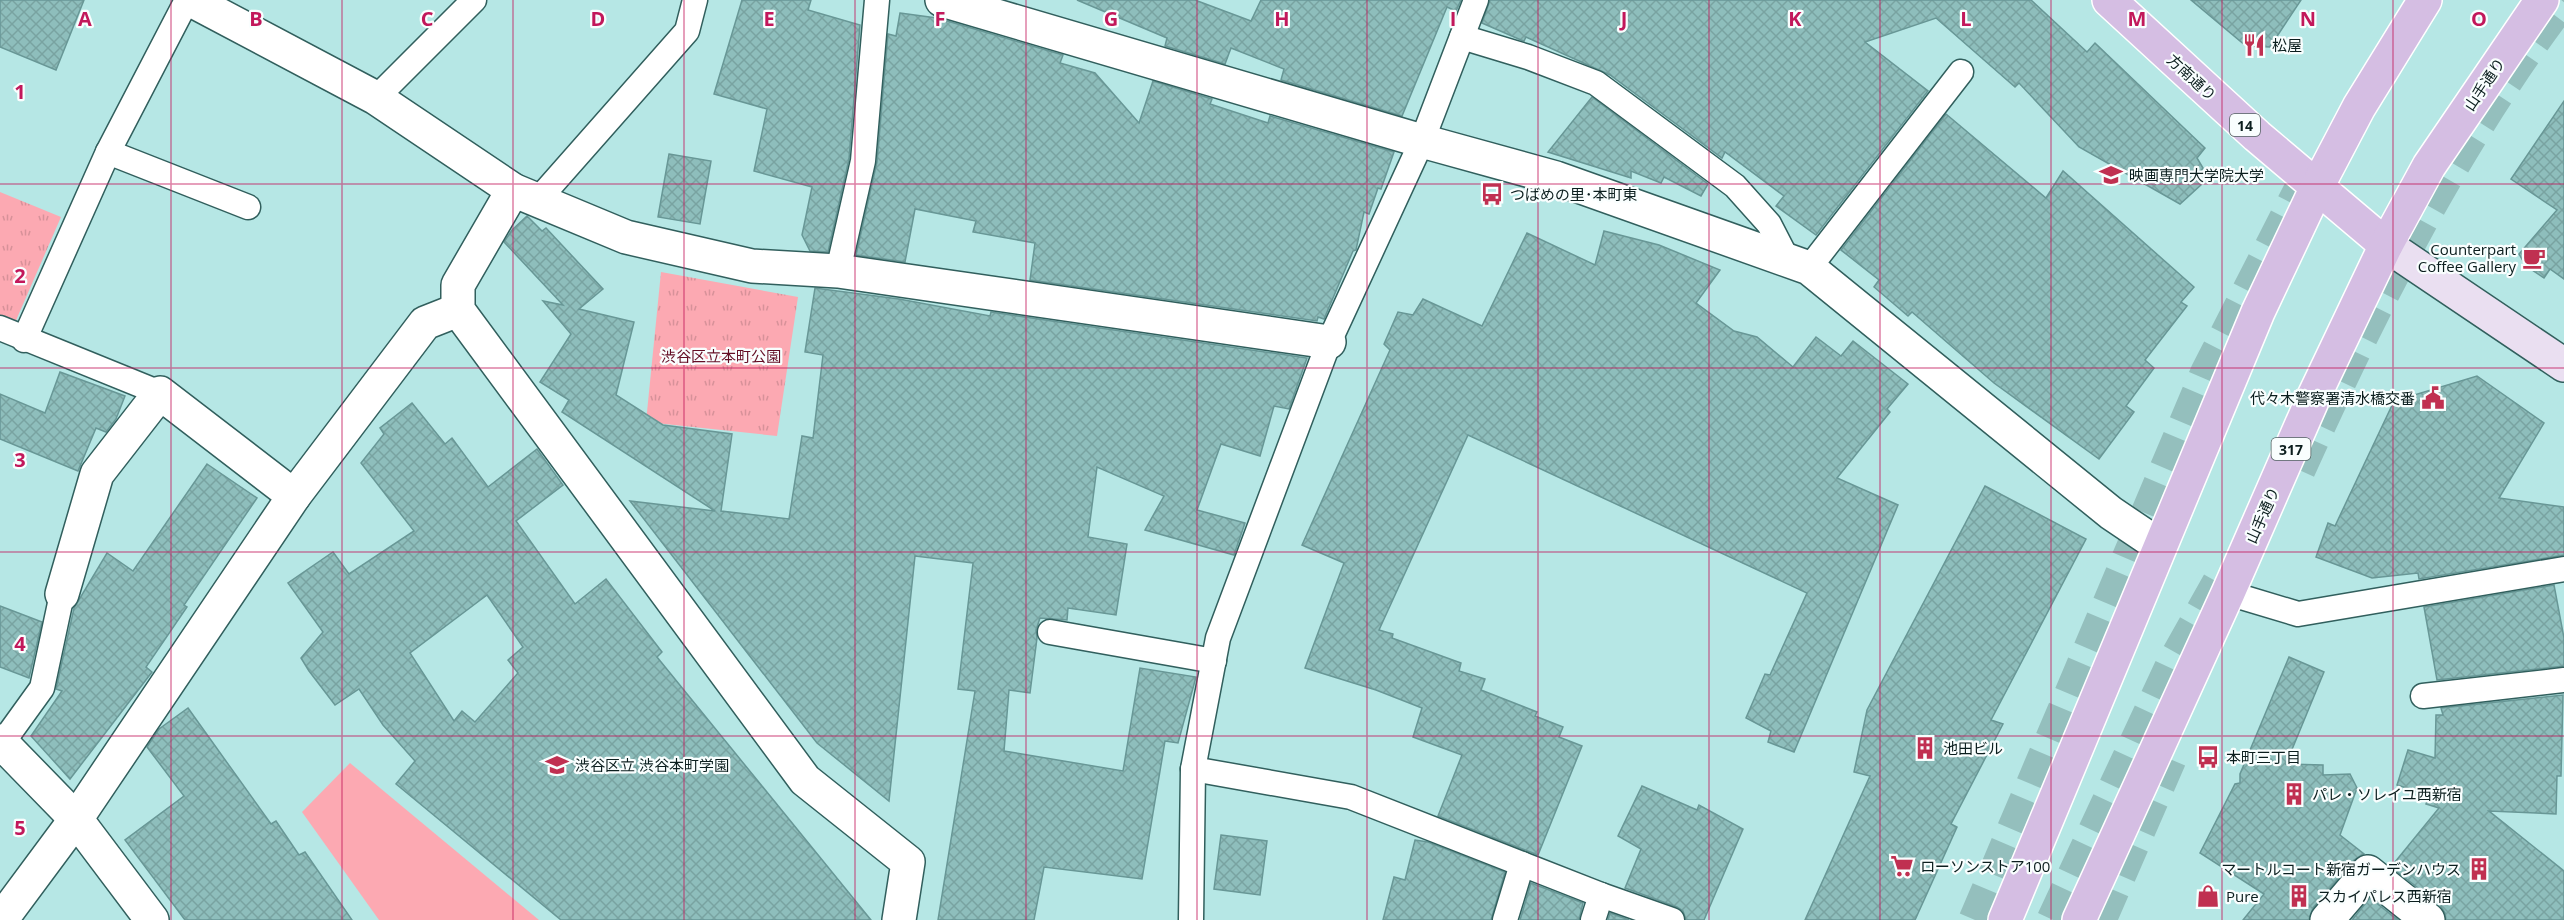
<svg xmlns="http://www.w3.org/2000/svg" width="2564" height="920" font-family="'Open Sans','Noto Sans JP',sans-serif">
<defs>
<pattern id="park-tufts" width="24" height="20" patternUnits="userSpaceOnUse" patternTransform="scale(1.5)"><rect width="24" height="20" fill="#fca9b2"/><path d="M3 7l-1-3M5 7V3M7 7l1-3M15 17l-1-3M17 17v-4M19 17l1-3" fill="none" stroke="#d79199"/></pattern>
<pattern id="building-cross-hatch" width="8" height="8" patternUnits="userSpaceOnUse" patternTransform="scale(1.5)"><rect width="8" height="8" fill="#8ebebc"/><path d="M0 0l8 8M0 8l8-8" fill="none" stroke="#79a3a1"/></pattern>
</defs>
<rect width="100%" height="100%" fill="#b6e7e5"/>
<path fill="#fca9b2" d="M350 763 539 920H379L302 812Z"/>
<g fill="url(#park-tufts)">
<path d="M0 192 61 217 14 325 0 318Z"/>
<path d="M661 272 798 297 777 436 646 422Z"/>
</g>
<g fill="url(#building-cross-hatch)" stroke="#689796" stroke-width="1.5" fill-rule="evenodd">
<path d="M0 0H84L56 70 0 47Z"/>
<path d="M742 0H811L808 10 860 25 849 159 828 252 810 251 802 235 812 187 754 171 767 109 714 94Z"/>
<path d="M1077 0H1195L1251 21 1261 0H1461L1456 11 1447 7 1402 116 1281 80 1284 69 1231 48 1225 64 1165 46 1167 38Z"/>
<path d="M1490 0H2031L2087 52 2095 43 2205 148 2197 158 2203 168 2196 178 2202 184 2180 204 2079 147 2019 83 2015 87 1936 18 1865 42 1928 91 1816 235 1776 206 1784 196 1725 152 1722 158 1610 75 1526 37 1524 41 1521 40 1482 23Z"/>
<path d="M2191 0H2301L2270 47 2246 46Z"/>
<path d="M900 13 937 18 1063 55 1060 63 1095 73 1139 123 1153 81 1212 99 1210 104 1268 123 1270 116 1394 152 1381 189 1378 188 1369 214 1364 212 1356 250 1353 251 1324 319 1318 317 1317 321 1030 280 1035 243 973 232 976 221 915 209 905 262 856 255 877 162 888 34 896 36Z"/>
<path d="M1592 97 1708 184 1701 196 1664 177 1661 183 1631 171V178L1548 152Z"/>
<path d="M2564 101V279L2550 269 2544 278 2526 266 2519 254 2557 210 2511 179Z"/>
<path d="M1946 114 2046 198 2063 171 2194 287 2181 302 2187 306 2145 360 2154 368 2126 406 2134 412 2099 459 1994 383 1912 312 1908 316 1874 287 1879 280 1841 250Z"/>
<path d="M669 154 711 161 700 224 658 217Z"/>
<path d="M527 216 542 231 546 228 603 289 579 309 634 322 616 395 663 425 732 434 721 511 789 519 802 436 813 438 823 355 805 352 815 288 899 299 990 316 991 312 1307 358 1289 409 1274 406 1260 456 1221 444 1197 510 1245 523 1234 555 1145 530 1164 496 1097 467 1088 537 1127 544 1116 615 1068 608 1067 620 1040 618 1036 630 1037 638 1030 693 1009 690 1004 751 1123 771 1140 668 1196 677 1178 743 1165 741 1142 879 1044 867 1034 920H938L975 691 958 689 973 563 915 556 889 801 817 743 630 501 715 511 562 412 569 400 540 382 571 334 543 301 563 305 504 242 512 230Z"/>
<path d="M1604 231 1659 245 1720 270 1696 303 1734 331 1757 337 1793 367 1816 337 1841 356 1853 341 1908 384 1887 409 1890 412 1837 478 1898 505 1794 752 1768 742 1771 731 1746 718 1765 674 1770 675 1807 593 1468 435 1379 630 1393 634 1392 638 1461 663 1459 671 1485 679 1481 690 1537 712 1535 716 1563 727 1559 737 1582 746 1538 855 1438 816 1462 755 1413 737 1422 708 1376 690 1305 668 1344 563 1302 545 1390 350 1384 344 1398 312 1413 315 1423 299 1482 326 1527 233 1595 265Z"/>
<path d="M60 372 125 396 116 419 106 432 96 428 78 471 0 439V394L45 413Z"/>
<path d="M2477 376 2544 423 2499 498 2564 507V555L2419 579 2418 573 2372 578 2316 557 2328 523 2335 526 2394 401Z"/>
<path d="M412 403 445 444 452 438 488 487 537 449 563 485 516 521 575 604 606 579 662 652 657 657 871 920H561L396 784 415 761 383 725 359 689 335 705 309 671 301 658 323 632 288 583 333 552 349 574 414 531 361 463 384 434 380 428ZM487 595 523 647 508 660 518 673 475 722 462 711 454 721 410 653Z"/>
<path d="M207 464 257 498 184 605 187 607 146 667 152 672 70 779 31 736 62 691 56 689 74 608 107 553 133 571Z"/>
<path d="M1985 486 2086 539 1991 720 2003 724 1951 824 1957 827 1915 920H1805L1870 776 1854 772 1867 710Z"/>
<path d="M2554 585 2564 638V666L2437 680 2424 607Z"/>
<path d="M0 606 42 622 29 678 0 667Z"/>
<path d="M2289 657 2324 672 2286 764 2323 765V775L2350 774 2357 788 2340 835 2364 854 2354 860 2313 908 2309 920H2243L2264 894 2200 853 2235 784 2240 783V774Z"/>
<path d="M2563 695 2561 776H2557L2556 814 2489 811 2564 871V920H2446L2445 913 2440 905 2391 867 2439 808 2426 804 2429 795 2397 785 2408 750 2435 758 2436 715H2443L2441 708Z"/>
<path d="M188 708 271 824 276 821 299 855 305 852 352 920H185L125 840 184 796 147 747 159 729Z"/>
<path d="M1642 786 1697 810 1699 805 1743 829 1704 920H1686L1683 911 1677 907 1625 888 1641 849 1618 836Z"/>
<path d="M1221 835 1267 841 1260 895 1214 889Z"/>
<path d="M1415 840 1428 842 1505 872 1491 920H1383L1394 877 1405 880Z"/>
<path d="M1531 883 1583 903 1579 920H1520Z"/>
<path d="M2370 898 2398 920H2352Z"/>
<path d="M1610 913 1629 920H1608Z"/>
</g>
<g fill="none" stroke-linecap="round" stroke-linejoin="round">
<g stroke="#94bfbd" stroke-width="33" stroke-dasharray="33 16" stroke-linecap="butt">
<path d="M2299 470C2373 306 2454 144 2564 0"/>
<path d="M1975 920 2207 372 2300 190"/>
<path d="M2053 920 2171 667 2221 578"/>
<path d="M2100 920 2170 759"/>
</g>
<g stroke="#315f5d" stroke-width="27">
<g id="service">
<path d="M1462 37 1528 57 1596 83 1735 186 1769 224 1787 259"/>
<path d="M376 98 474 0"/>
<path d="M108 152 248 207"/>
<path d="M537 201 687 31 695 0"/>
<path d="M1809 268 1961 72"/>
<path d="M838 271 863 161 877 0"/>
<path d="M0 328 160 393"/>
<path d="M24 340 108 152 187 0"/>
<path d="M2228 593 2298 614 2564 569"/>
<path d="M1050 632 1214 661"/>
<path d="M2423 696 2564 680"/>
<path d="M3 742 42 688 62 594"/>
<path d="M1193 769 1351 797 1601 895 1672 920"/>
<path d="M1191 920 1193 769 1218 638 1329 342 1422 141 1476 0"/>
<path d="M1505 920 1522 864"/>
<path d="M1593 920 1601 895"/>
</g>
</g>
<g stroke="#315f5d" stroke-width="36">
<g id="minor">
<path d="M191 0 376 98 513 190 626 237 752 266 838 271 1329 342"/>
<path d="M942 0 1422 141"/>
<path d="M513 190 458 285V310L805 780 908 862 899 920"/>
<path d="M62 594 97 474 160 393 294 496"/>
<path d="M0 741 76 819 152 920"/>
<path d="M1 920 76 819 294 496 425 323 458 310"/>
<path d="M2327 920 2368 872 2428 920"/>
</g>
</g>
<g stroke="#315f5d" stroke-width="36">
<path id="tertiary" d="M1422 141 1556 178 1809 268 2111 513 2160 546"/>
</g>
<g stroke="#315f5d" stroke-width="36">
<path id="secondary" d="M2386 245 2564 365"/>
</g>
<g stroke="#fff" stroke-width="36">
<g id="primary">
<path d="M2109 0 2257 136 2386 245"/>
<path d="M2005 920 2258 312 2317 187 2359 107 2425 0"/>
<path d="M2079 920 2228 593 2315 394 2386 245 2429 166 2542 0"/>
</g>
</g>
<use href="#service" stroke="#fff" stroke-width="24"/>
<use href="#minor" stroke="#fff" stroke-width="33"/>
<use href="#tertiary" stroke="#fff" stroke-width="33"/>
<use href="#secondary" stroke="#eadff1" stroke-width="33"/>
<use href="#primary" stroke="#d5bee3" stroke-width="33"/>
</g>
<path fill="none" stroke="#c2185b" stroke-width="1.5" stroke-opacity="0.55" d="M171 0V920M342 0V920M513 0V920M684 0V920M855 0V920M1026 0V920M1197 0V920M1367 0V920M1538 0V920M1709 0V920M1880 0V920M2051 0V920M2222 0V920M2393 0V920M0 184H2564M0 368H2564M0 552H2564M0 736H2564"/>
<defs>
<g id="restaurant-bare" transform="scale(1.8)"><path d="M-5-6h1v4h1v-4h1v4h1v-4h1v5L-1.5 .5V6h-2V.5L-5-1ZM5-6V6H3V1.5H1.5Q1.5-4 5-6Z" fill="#c03051" stroke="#f9fefe" stroke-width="2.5" paint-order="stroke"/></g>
<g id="university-bare" transform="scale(1.8)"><path d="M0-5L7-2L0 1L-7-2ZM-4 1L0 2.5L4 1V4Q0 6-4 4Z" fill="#c03051" stroke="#f9fefe" stroke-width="2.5" paint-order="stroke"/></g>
<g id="bus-bare" transform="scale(1.8)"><path d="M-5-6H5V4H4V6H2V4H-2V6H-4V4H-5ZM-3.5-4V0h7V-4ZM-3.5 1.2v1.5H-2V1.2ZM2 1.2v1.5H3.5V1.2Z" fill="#c03051" stroke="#f9fefe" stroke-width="2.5" paint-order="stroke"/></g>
<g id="cafe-bare" transform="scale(1.8)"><path d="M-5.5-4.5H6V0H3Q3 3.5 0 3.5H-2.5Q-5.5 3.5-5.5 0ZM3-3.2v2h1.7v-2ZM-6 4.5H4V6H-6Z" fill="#c03051" stroke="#f9fefe" stroke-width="2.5" paint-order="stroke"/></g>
<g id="civic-bare" transform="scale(1.8)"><path d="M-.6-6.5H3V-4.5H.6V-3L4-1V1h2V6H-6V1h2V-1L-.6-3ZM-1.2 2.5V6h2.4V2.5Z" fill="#c03051" stroke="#f9fefe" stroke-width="2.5" paint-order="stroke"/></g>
<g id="building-bare" transform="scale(1.8)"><path d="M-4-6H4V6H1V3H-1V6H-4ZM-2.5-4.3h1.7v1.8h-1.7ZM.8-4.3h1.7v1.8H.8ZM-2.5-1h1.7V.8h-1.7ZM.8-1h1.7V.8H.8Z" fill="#c03051" stroke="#f9fefe" stroke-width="2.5" paint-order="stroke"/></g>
<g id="school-bare" transform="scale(1.8)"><path d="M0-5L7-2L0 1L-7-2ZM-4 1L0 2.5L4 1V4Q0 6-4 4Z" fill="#c03051" stroke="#f9fefe" stroke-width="2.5" paint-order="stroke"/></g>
<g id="supermarket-bare" transform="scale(1.8)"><path d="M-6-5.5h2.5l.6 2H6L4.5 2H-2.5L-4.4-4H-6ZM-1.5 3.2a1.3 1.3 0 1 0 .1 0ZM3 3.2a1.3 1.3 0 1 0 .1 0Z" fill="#c03051" stroke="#f9fefe" stroke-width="2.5" paint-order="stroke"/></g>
<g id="shop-bare" transform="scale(1.8)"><path d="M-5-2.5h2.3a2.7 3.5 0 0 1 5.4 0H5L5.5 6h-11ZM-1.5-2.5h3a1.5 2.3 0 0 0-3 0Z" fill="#c03051" stroke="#f9fefe" stroke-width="2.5" paint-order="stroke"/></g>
</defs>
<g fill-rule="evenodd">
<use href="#restaurant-bare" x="2254" y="45"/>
<use href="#university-bare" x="2111" y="175"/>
<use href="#bus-bare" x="1492" y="194"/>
<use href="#cafe-bare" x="2534" y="258"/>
<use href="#civic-bare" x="2433" y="398"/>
<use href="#building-bare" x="1925" y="748"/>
<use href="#bus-bare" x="2208" y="757"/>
<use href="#school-bare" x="557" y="765"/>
<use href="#building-bare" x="2294" y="794"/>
<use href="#supermarket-bare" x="1902" y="866"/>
<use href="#building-bare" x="2479" y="869"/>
<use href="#shop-bare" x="2208" y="896"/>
<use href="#building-bare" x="2299" y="896"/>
</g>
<g text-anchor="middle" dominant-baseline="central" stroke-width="4.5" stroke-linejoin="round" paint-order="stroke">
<g fill="#f9fefe" stroke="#526161" stroke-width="1.5">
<rect x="2230" y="114" width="30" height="22" rx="4.5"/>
<rect x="2271.5" y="438" width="39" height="22" rx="4.5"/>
</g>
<g font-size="14" font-weight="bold" fill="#0b1e1e">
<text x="2245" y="125">14</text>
<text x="2291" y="449">317</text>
</g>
<g font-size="15" fill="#0b1e1e" stroke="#f9fefe" text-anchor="start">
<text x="2272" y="45">松屋</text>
<text x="2129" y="175">映画専門大学院大学</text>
<text x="1510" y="194">つばめの里･本町東</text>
<text x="2516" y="249" text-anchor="end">Counterpart<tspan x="2516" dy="17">Coffee Gallery</tspan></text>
<text x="2415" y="398" text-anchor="end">代々木警察署清水橋交番</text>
<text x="1943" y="748">池田ビル</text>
<text x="2226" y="757">本町三丁目</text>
<text x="575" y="765">渋谷区立 渋谷本町学園</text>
<text x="2312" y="794">パレ・ソレイユ西新宿</text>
<text x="1920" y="866">ローソンストア100</text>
<text x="2461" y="869" text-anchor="end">マートルコート新宿ガーデンハウス</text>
<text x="2226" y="896">Pure</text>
<text x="2317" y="896">スカイパレス西新宿</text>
</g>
<g font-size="15" fill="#0b1e1e" stroke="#f9fefe">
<text transform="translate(2192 77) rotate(43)">方南通り</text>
<text transform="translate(2484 84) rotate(-56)">山手通り</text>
<text transform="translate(2262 515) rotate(-66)">山手通り</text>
</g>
<g font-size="15" fill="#640d24" stroke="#f9fefe">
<text x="721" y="356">渋谷区立本町公園</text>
</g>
</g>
<g font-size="20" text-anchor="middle" font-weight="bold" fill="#c2185b" stroke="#f9fefe" stroke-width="4.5" stroke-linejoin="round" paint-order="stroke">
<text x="85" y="26">A</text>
<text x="256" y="26">B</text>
<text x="427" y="26">C</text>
<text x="598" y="26">D</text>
<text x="769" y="26">E</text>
<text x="940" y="26">F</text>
<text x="1111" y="26">G</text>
<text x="1282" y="26">H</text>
<text x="1453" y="26">I</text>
<text x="1624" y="26">J</text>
<text x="1795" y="26">K</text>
<text x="1966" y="26">L</text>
<text x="2137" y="26">M</text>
<text x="2308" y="26">N</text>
<text x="2479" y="26">O</text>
<text x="20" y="99">1</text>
<text x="20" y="283">2</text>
<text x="20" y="467">3</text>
<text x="20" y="651">4</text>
<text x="20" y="835">5</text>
</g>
</svg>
